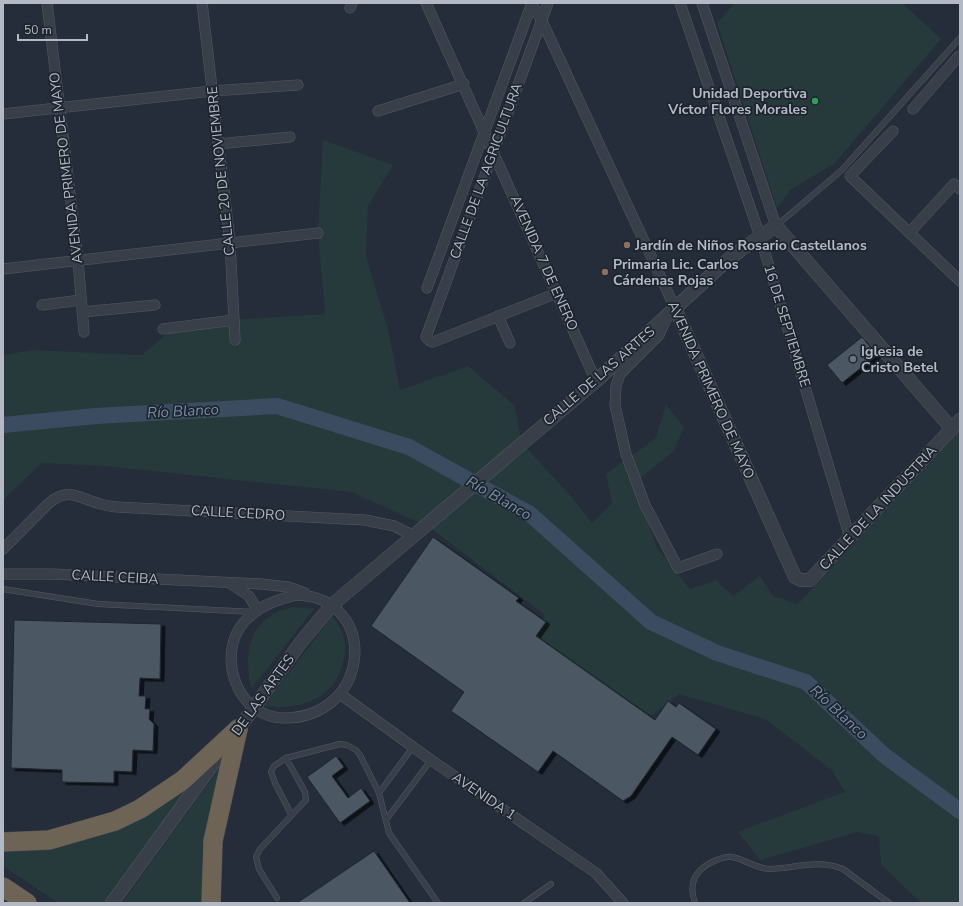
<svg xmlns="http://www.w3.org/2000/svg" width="963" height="906" font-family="'Nunito Sans',sans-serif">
<defs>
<filter id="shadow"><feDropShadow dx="4" dy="2.5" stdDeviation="0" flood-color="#0009"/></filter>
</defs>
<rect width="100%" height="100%" fill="#242d39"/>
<g fill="#273a3b">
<path d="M735 3H902L941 39 834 164 790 190 777 208 717 23Z"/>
<path d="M323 140 393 165 368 206 366 257 388 329 400 390 468 366 514 405 522 443 569 494 592 523 612 503 606 474 656 438 666 405 684 427 673 452 634 483 657 548 690 589 716 580 733 596 760 576 773 596 798 604 960 431V903H921L881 864 879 836 857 832 760 860 738 832 845 792 832 770 765 719 679 694 651 716 532 637 545 615 429 527 351 492 106 466 42 463 3 500V355L33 350 142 355 170 331 234 320 325 314 318 233Z"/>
<path d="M292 607 315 608 251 689C243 651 249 617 292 607Z"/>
<path d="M332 616C343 630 347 640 344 658 337 698 301 711 264 706Z"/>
<path d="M227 757C218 784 208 810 204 838 200 859 202 882 205 903H122Z"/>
<path d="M190 784 104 903H59L3 866V847L15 848Z"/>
</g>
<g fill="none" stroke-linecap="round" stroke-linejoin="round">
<path stroke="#3b4c60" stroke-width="16" d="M3 425 96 416 277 406 409 447 530 514 651 622 717 653 806 682 885 756 960 811"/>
</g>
<g fill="#4c5864" stroke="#1f2630" filter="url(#shadow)">
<path d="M862 337 877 355 842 383 827 365Z"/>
<path d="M433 537 519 598 516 601 546 622 536 636 655 720 668 701 676 707 679 703 716 729 698 755 672 737 631 796 623 801 553 751 538 772 451 711 464 692 371 626Z"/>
<path d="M14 620 161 624 160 679 140 678 139 696H146L145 709H150L149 719 154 724 153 751 133 750 132 772 114 771V783L62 782V770L11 768Z"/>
<path d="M336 756 344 767 332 776 348 798 361 788 370 801 340 823 307 777Z"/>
<path d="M374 851 410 903H297Z"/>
</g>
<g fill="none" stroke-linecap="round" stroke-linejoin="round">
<g stroke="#535a64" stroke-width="6">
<g id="service">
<path d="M776 226 842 170 960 38"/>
<path d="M3 589 98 604 254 612"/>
<path d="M286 758 274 766 271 772 275 783 291 814"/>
<path d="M379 793 413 747"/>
<path d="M386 820 431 760"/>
<path d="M277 898 259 869 256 857 260 849 306 800 305 792 286 758 340 744 347 745 356 750 360 755 379 793 389 833 438 903"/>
<path d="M524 903 551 884"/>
<path d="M695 903C688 883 695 870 714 861 720 859 725 856 732 857 745 859 756 869 770 869 795 868 818 859 843 869L889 903"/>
</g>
</g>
<g stroke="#535a64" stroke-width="11">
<g id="minor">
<path d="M47 3 78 260 84 332"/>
<path d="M202 3 230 242 235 340"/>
<path d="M426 3 596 381"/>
<path d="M531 3 542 21 675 308"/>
<path d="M548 3 426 337 430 341 433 342 557 293"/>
<path d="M680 3 760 236 850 538"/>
<path d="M702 3 776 226"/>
<path d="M350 8 352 3"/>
<path d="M913 109 958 57 960 58"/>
<path d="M378 111 464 84"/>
<path d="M3 114 212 91 298 85"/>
<path d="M893 131 850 176 960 281"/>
<path d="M218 144 290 137"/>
<path d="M909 233 954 184 960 189"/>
<path d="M3 269 318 233"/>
<path d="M427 288 532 3"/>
<path d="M42 305 81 300"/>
<path d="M82 312 155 305"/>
<path d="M498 316 510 343"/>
<path d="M667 317 659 335 620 374 616 386 615 405 626 454 645 505 678 568 717 554"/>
<path d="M163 329 234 320"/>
<path d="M3 549 49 503C70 486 79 499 101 504 106 506 111 506 117 507L365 520 394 526 414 536"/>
<path d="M3 574H52L262 584 288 587 305 593"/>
<path d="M231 584 249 596 257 609"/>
<path d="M297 595C381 598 371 719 283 718 236 717 216 654 244 622 258 606 277 599 297 595Z"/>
<path d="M340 694 431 760 596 873 623 903"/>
</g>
</g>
<g stroke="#535a64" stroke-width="14">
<g id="tertiary">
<path d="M675 308 795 577 801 580H810L960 420"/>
<path d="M234 735 301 642 332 605 596 381 723 264 742 249 776 226 952 429"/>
<path d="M112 903 220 754"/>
</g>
</g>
<g stroke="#434a54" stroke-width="20">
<g id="motorway">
<path d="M3 842 49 840 115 821 140 809 183 780 238 729"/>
<path d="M3 887 27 903"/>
<path d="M211 903 213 841 238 729"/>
</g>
</g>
<use href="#service" stroke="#383f49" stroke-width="5"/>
<use href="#minor" stroke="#383f49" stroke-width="10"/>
<use href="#tertiary" stroke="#383f49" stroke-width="13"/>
<use href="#motorway" stroke="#6e6455" stroke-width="19"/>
</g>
<circle fill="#2e9e5b" stroke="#1d242e" stroke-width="1.5" cx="815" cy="101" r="4"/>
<g fill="#8d6e63" stroke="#1d242e" stroke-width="1.5">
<circle cx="627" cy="245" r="4"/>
<circle cx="605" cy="272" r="4"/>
</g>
<circle fill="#6b7280" stroke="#1d242e" stroke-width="1.5" cx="853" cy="359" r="4"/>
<g text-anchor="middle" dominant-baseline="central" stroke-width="3.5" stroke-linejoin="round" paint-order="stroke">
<g font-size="14" font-weight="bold" fill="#b3bac5" stroke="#1d242e" text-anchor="start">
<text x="807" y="93" text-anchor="end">Unidad Deportiva<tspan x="807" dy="16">Víctor Flores Morales</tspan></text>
<text x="635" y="245">Jardín de Niños Rosario Castellanos</text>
<text x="613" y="264">Primaria Lic. Carlos<tspan x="613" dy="16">Cárdenas Rojas</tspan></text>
<text x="861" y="351">Iglesia de<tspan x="861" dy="16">Cristo Betel</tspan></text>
</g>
<g font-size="14" fill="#b3bac5" stroke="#1d242e">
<text transform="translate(66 168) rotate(-97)">AVENIDA PRIMERO DE MAYO</text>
<text transform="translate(221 171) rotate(-96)">CALLE 20 DE NOVIEMBRE</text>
<text transform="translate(486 171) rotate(-70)">CALLE DE LA AGRICULTURA</text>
<text transform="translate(544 263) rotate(66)">AVENIDA 7 DE ENERO</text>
<text transform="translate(787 326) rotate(73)">16 DE SEPTIEMBRE</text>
<text transform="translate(599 376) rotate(-41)">CALLE DE LAS ARTES</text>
<text transform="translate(711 390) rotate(66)">AVENIDA PRIMERO DE MAYO</text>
<text transform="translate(878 508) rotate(-47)">CALLE DE LA INDUSTRIA</text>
<text transform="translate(238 513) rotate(3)">CALLE CEDRO</text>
<text transform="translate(115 577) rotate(3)">CALLE CEIBA</text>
<text transform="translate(263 695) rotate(-54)">DE LAS ARTES</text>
<text transform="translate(484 796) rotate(34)">AVENIDA 1</text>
</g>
<g font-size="15" font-style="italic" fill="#768ca6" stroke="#1d242e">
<text transform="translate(183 411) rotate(-3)">Río Blanco</text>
<text transform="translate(499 498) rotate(30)">Río Blanco</text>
<text transform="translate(839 712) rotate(43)">Río Blanco</text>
</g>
</g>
<rect width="963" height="906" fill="none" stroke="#b3bac5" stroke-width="8"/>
<path d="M18 34v6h69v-6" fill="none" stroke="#b3bac5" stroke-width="2"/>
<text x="24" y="34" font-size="12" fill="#b3bac5" stroke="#1d242e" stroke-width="3" paint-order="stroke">50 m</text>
</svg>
